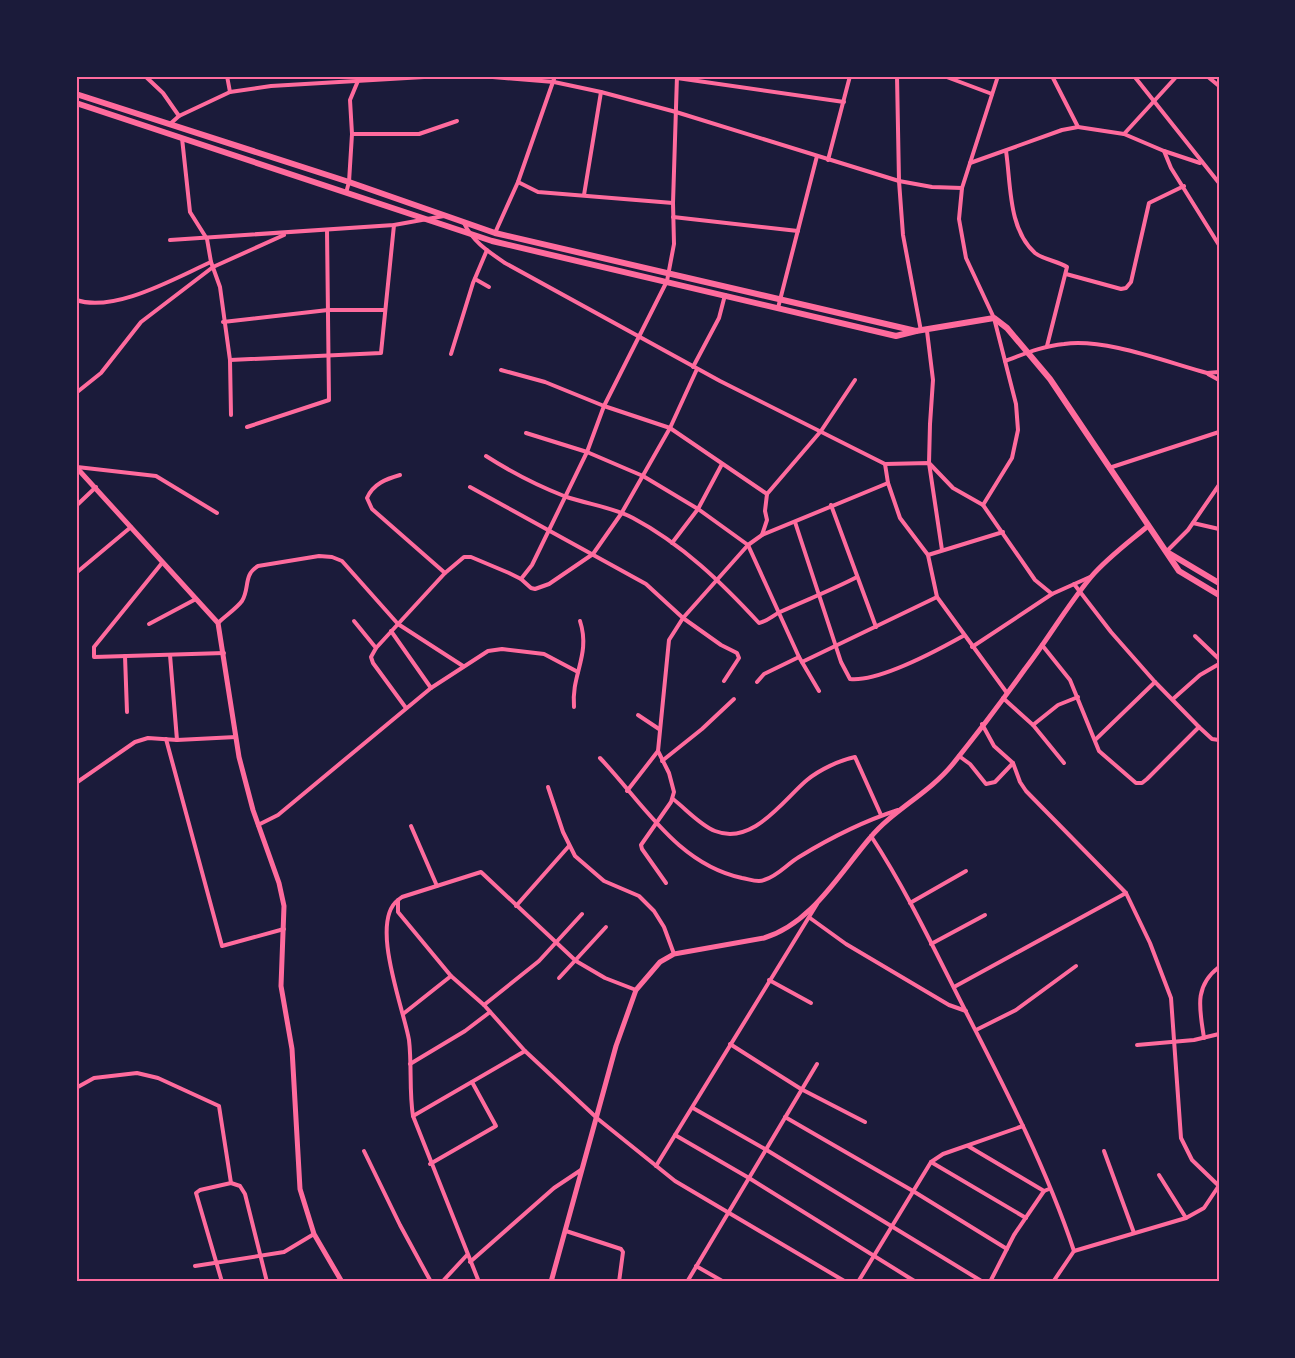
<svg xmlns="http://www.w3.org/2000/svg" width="1295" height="1358" font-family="Overpass,sans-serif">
<rect width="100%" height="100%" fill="#1b1b3a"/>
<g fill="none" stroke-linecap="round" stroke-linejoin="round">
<g stroke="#ff6b9d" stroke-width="4">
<path d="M145 76 163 93 179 116"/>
<path d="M227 76 230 92"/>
<path d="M481 76 554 82 601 92 676 112 899 181 932 187 962 188"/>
<path d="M897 76 899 181 903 235 921 331"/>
<path d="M944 76 992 94"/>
<path d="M1052 76 1078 127 1124 134 1164 151 1200 163"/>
<path d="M1134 76 1219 183"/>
<path d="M1207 76 1219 86"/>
<path d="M677 78 844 102"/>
<path d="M170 124 179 116 230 92 271 86 441 76"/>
<path d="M352 134H419L457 121"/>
<path d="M1124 134 1177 76"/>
<path d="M182 138 190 212 207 239 211 262 220 287 230 360 231 415"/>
<path d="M1006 151C1011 184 1008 229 1035 253 1044 260 1058 261 1067 267L1047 346"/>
<path d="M1164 151 1171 168 1219 245"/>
<path d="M828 160 850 76"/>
<path d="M970 163 1062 130 1078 127"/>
<path d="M518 182 538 192 673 203"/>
<path d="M346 193 349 182 352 134 350 100 360 76"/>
<path d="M584 195 601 92"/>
<path d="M673 217 798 231"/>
<path d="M464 223C472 241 489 252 505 263L720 381 885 464 929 463 953 488 983 505 1035 580 1052 594"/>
<path d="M495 233 518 182 555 76"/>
<path d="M170 240 394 225 444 216"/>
<path d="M1066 274 1121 289 1126 288 1131 282 1149 203 1184 186"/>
<path d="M475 279 489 287"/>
<path d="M76 300C115 313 175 278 211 262"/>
<path d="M778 308 817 156"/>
<path d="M223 322 328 310H385"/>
<path d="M927 331 933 380 930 424 929 463 942 550"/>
<path d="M451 354 473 283 487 250"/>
<path d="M230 360 381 353 394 225"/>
<path d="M1005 361C1024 354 1043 346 1064 344 1105 338 1166 362 1207 373L1219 372"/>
<path d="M693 367 719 318 725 295"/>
<path d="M501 370 545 382 604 406 670 428 767 494"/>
<path d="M1208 374 1219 380"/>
<path d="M76 393 101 373 141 322 213 267 284 235"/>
<path d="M247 427 329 400 327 230"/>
<path d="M526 433 587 452 643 476 698 509 748 545 799 657 819 691"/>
<path d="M486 456C511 472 536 485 564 496 586 504 613 507 633 518 682 544 722 583 759 623 768 621 772 616 780 612 806 600 832 590 857 577"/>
<path d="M885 464 888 483 900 518 928 555 937 597 1007 693"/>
<path d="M77 467 156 476 217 513"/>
<path d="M1109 468 1219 432"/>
<path d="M400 475C386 479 373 484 367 498L372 509 445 573"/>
<path d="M470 487 646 584 683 618 721 645 737 653 739 658 724 681"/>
<path d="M831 505 876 627"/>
<path d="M983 505 1012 458 1018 430 1016 404 994 318 966 258 959 219 962 188 998 76"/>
<path d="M76 506 96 487"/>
<path d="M795 522 841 662 850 679C878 682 938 650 963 636"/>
<path d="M1193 523 1219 529"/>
<path d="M762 535 767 520 765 511 767 494 821 431 855 380"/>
<path d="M672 543 698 509 722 464"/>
<path d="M1166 552 1188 530 1219 485"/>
<path d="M928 555 1003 532"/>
<path d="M162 563 94 647V657L224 653"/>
<path d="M76 573 131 527"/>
<path d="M521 579 532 565 587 452 604 406 667 281 674 244 673 203 677 76"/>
<path d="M1074 584 1111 632 1155 682 1199 727 1212 739 1219 740"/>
<path d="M354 621 376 648 371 657 373 663 406 708"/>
<path d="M218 623C225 616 236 609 242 601 250 588 243 575 258 566L319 556 332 557 342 561 398 624 463 666"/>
<path d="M149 624 196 599"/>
<path d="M391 631 431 688"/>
<path d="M1195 636 1219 659"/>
<path d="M1042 645 1070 680 1099 751 1136 783H1142L1147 779 1199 727"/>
<path d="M972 647 1052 594 1090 577"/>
<path d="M376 648 445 573 464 557H471L509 573 521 579 531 588 535 589 549 584 593 554 621 514 670 428 697 369"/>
<path d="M170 655 177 740"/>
<path d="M125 656 127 712"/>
<path d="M802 662 937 597"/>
<path d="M757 682 764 674 799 657"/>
<path d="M1003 698 1033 725 1064 763"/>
<path d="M1173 699 1200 675 1219 664"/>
<path d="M574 707C571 674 591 655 580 621"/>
<path d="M638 715 659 729"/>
<path d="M982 724 994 746 1013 763 1020 782 1026 791 1126 893 1150 943 1171 998 1181 1138 1192 1160 1219 1186"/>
<path d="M1033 725 1058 705 1078 697"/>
<path d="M166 739 222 946 284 929"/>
<path d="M1095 740 1155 682"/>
<path d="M959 756 970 764 986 784 995 782 1013 763"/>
<path d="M600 758C643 803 677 864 742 878 749 879 758 883 764 880 778 876 787 864 799 857 830 838 864 821 898 810"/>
<path d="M662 761 702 729 734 699"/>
<path d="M76 783 135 742 148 738 177 740 236 737"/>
<path d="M548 787 563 832 575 856 604 881 639 896 654 911 664 927 674 954"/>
<path d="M627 791 658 751"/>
<path d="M673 799C686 809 700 825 715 831 753 846 783 800 807 780 819 770 840 760 855 757L881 815"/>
<path d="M258 825 278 815 431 688 488 651 502 649 544 654 578 672"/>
<path d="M411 826 437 886"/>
<path d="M871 836C907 891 935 951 965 1010 1005 1088 1046 1167 1074 1251"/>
<path d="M666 883 642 849 641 845 671 802 674 792 669 773 658 751 669 640 683 618 748 545 762 535 888 483"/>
<path d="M398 900C369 922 404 1010 409 1040 412 1065 409 1091 413 1116L479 1282"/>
<path d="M910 903 966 871"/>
<path d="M516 906 569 846"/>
<path d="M810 918 846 944 949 1005 966 1011"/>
<path d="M931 944 985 915"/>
<path d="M559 978 606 927"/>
<path d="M769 980 811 1003"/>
<path d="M954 987 1126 893"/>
<path d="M636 990 605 978 576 961 481 872 402 897 398 900V912L451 976 484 1005 525 1051 598 1119 675 1181 846 1282"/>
<path d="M484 1005 539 961 582 914"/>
<path d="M403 1014 451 976"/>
<path d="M976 1030 1016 1010 1076 966"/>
<path d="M1204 1038C1200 1010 1193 987 1219 967"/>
<path d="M730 1044 801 1089 865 1122"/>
<path d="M1137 1045 1194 1040 1219 1034"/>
<path d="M410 1064 465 1031 490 1012"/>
<path d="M76 1088 94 1078 137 1073 158 1078 219 1106 231 1183 240 1186 245 1194 267 1282"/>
<path d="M693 1108 765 1149 983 1282"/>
<path d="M413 1116 525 1051"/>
<path d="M785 1117 913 1191 1007 1249"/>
<path d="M675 1135 749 1178 916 1282"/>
<path d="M968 1146 1044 1191"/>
<path d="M364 1151 400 1225 431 1282"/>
<path d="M1104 1151 1134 1233"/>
<path d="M931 1162 1026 1218"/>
<path d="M430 1164 496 1126 472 1082"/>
<path d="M656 1166 817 904"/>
<path d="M1159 1175 1186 1218"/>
<path d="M566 1231 621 1249 623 1252 619 1282"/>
<path d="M470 1262 554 1188 581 1170"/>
<path d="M195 1266 284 1252 314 1234"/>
<path d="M696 1266 724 1282"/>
<path d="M222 1282 196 1193 200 1190 231 1183"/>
<path d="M442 1282 467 1255"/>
<path d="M687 1282 817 1064"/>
<path d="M858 1282 931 1162 943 1154 1023 1126"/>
<path d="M990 1282 1014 1235 1044 1191 1049 1189"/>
<path d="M1053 1282 1074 1251 1186 1218 1204 1208 1218 1187"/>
</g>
<g stroke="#ff6b9d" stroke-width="5">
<path d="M76 467 218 623 239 757 253 810 279 883 284 906 281 986 292 1049 300 1189 314 1234 342 1282"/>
<path d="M551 1282 616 1046 636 990 660 962 674 954 764 938C811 924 839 874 870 838 893 810 928 794 952 765 977 734 1002 701 1025 669 1048 639 1067 606 1091 577 1107 558 1129 542 1148 526"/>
</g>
<g stroke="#ff6b9d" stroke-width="6">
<path d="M76 94 349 182 495 233 916 331 994 318 1007 328 1050 379 1179 571 1219 595"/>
<path d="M76 103 492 241 896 336 916 331"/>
<path d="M1167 552 1219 583"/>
</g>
</g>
<rect width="1295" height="1358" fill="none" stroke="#1b1b3a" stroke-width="155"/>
<rect x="78" y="78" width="1140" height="1202" fill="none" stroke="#ff6b9d" stroke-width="2"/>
</svg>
